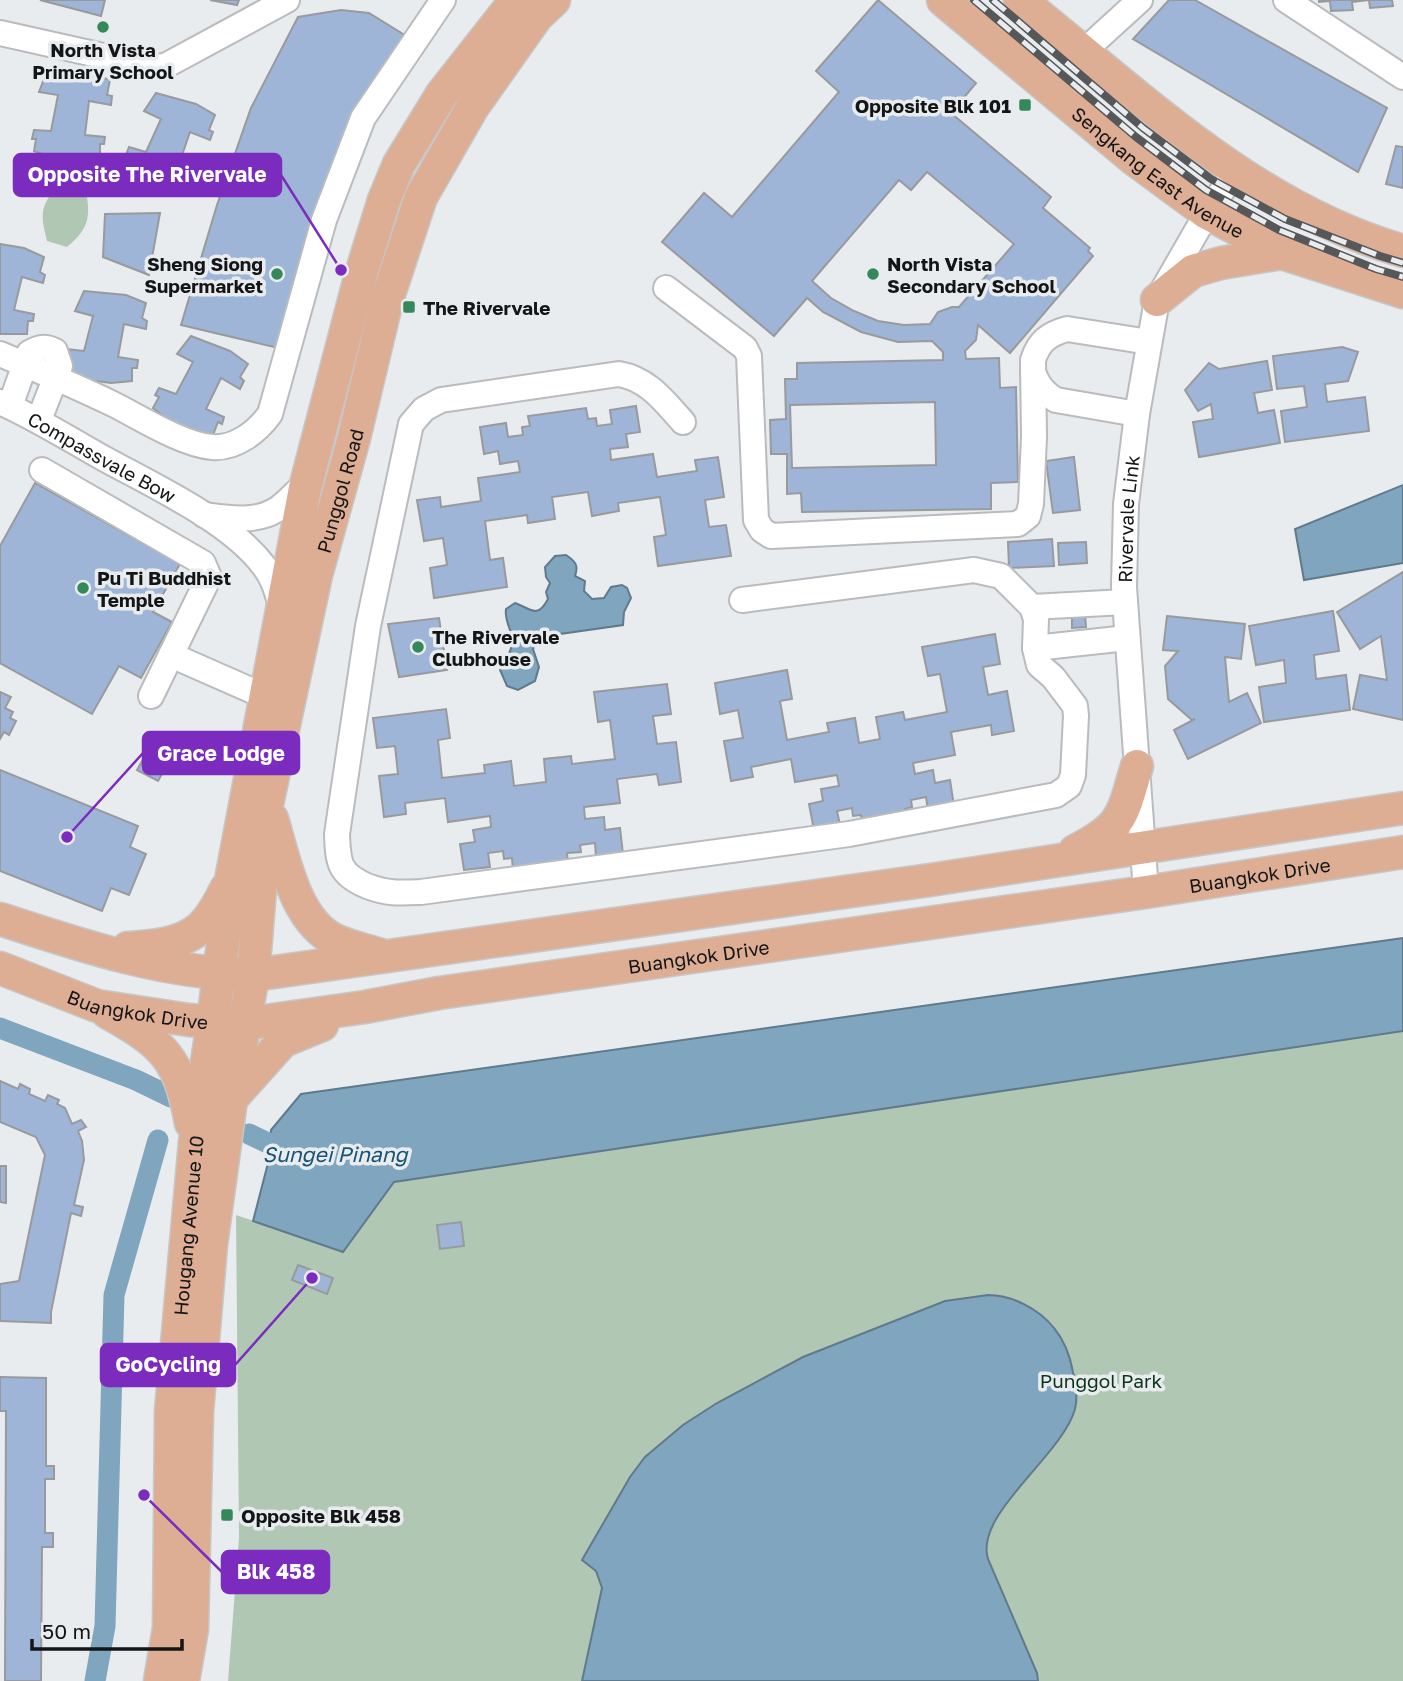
<svg xmlns="http://www.w3.org/2000/svg" width="1403" height="1681" font-family="'Golos Text',sans-serif">
<rect width="100%" height="100%" fill="#e9ecef"/>
<g fill="#b0c7b4">
<path d="M62 181 85 187C91 215 90 228 67 247L47 241C39 210 41 205 62 181Z"/>
<path d="M1403 1031V1681H228L239 1538 236 1215 343 1251 393 1182Z"/>
</g>
<g fill="#80a5be" stroke="#607a8c" stroke-width="2">
<path d="M1403 485V563L1304 580 1295 529Z"/>
<path d="M566 555C575 561 579 565 575 576L585 581 584 591 592 599 604 598 611 587 622 585 627 588 631 598 624 612 623 625 539 637 533 649 539 667 535 681 518 690 507 686 500 670C503 661 512 653 512 643 513 630 504 622 506 609L515 603C530 608 537 620 548 599L546 592 550 583 546 577 545 567 555 556Z"/>
<path d="M1403 938V1031L394 1182 343 1252 253 1221 268 1163 271 1130 301 1094Z"/>
<path d="M988 1295C1012 1295 1039 1309 1054 1328 1064 1340 1070 1356 1073 1372 1076 1384 1078 1397 1075 1409 1062 1456 974 1514 988 1559L1037 1673 1038 1681H582L602 1588 596 1571 582 1560 630 1477 645 1457 683 1425 717 1403 803 1357 945 1301Z"/>
</g>
<g fill="none" stroke-linecap="round" stroke-linejoin="round">
<g stroke="#80a5be" stroke-width="21">
<path d="M0 1028 136 1080 171 1097"/>
<path d="M249 1134 270 1144"/>
<path d="M95 1681 105 1626 114 1295 158 1140"/>
</g>
</g>
<g fill="#9eb5d7" stroke="#989a9d" stroke-width="2" fill-rule="evenodd">
<path d="M40 0H105L101 16Z"/>
<path d="M210 0H239L237 5Z"/>
<path d="M878 0 976 83 951 113 1051 197 1043 208 1090 248 1088 251 1093 256 1010 353 978 325 976 340 965 351 966 359 999 358 1000 388 1016 387 1018 482 991 483V509L802 512 801 493 787 494V454H771L770 420 786 419 785 379H797V363L943 360V352L932 341 898 342 861 332 823 312 807 298 774 336 662 242 704 193 732 217 839 92 816 71ZM927 172 1014 244 959 307H952L938 312 930 324 904 325 878 321 854 311 831 298 812 281 899 180 911 190ZM935 402 936 465 792 468 790 405Z"/>
<path d="M1169 0H1195L1387 108 1358 172 1133 39Z"/>
<path d="M1319 0H1392L1393 6 1370 8 1369 0 1352 2 1353 10 1331 11 1330 1 1319 2Z"/>
<path d="M341 10 369 13 406 36 283 349 181 325 217 205 251 108 298 17Z"/>
<path d="M47 71 89 73 110 80 107 95 112 96 111 105 89 101 85 135 105 137 104 144H100V158L80 161 58 160 34 151 36 139H32L34 130 51 131 58 95 39 92Z"/>
<path d="M156 93 196 104 215 115 209 130 213 132 210 140 190 132 179 164 197 170 195 177 191 176 188 189 168 188 146 182 125 168 130 156 126 155 129 147 146 152 161 119 144 111Z"/>
<path d="M1396 146 1403 147V188L1386 184Z"/>
<path d="M160 213 149 275 103 257 105 214Z"/>
<path d="M0 244 24 248 44 257 40 272 45 275 43 283 22 277 14 310 34 314 33 321H28L27 334H0Z"/>
<path d="M84 291 126 295 146 303 142 318 147 321 146 329 124 324 118 357 138 360 137 368H132V381L111 383 89 380 66 370 67 349 84 351 93 316 75 311Z"/>
<path d="M191 336 230 351 248 364 240 377 244 381 240 389 221 378 206 409 224 417 222 424 218 422 213 435 193 432 172 423 153 408 159 397 155 395 159 388 176 394 193 362 177 354Z"/>
<path d="M1342 347 1358 352 1348 381 1325 384 1327 402 1365 397 1369 431 1285 442 1281 411 1307 407 1304 386 1277 389 1273 356Z"/>
<path d="M1267 361 1272 390 1254 393 1258 413 1274 410 1280 443 1199 457 1193 422 1213 419 1211 404 1198 411 1185 390 1209 363 1219 369Z"/>
<path d="M636 406 640 432 626 434 628 447 610 449 611 460 653 454 657 477 697 471 695 460 718 457 724 497 705 500 709 527 726 525 731 556 658 566 654 537 666 535 660 497 618 503 619 511 592 516 588 492 552 497 555 519 528 523 527 515 485 521 490 560 503 558 507 587 434 598 430 568 447 565 443 538 424 541 417 500 440 497 441 507 481 501 478 478 520 472 518 461 500 464 498 451 484 454 480 427 506 423 508 437 523 435 522 427 530 426 528 416 586 408 588 419 596 418 597 426 612 424 610 410Z"/>
<path d="M1074 457 1080 510 1053 513 1046 461Z"/>
<path d="M35 483 180 564 153 612 172 622 141 678 119 666 92 714 0 663V546Z"/>
<path d="M1052 539 1054 566 1009 568 1008 542Z"/>
<path d="M1086 542 1087 563 1059 565 1058 543Z"/>
<path d="M1403 572V720L1353 709 1360 675 1387 680 1381 636 1360 649 1337 612Z"/>
<path d="M1333 611 1339 651 1314 655 1316 679 1346 675 1350 710 1264 722 1259 687 1286 683 1284 660 1256 665 1249 626Z"/>
<path d="M1072 615H1085L1086 627 1072 628Z"/>
<path d="M1167 616 1245 624 1241 659 1225 657 1229 702 1247 693 1261 723 1188 759 1174 730 1195 719 1192 720 1168 699 1165 666 1178 651 1163 650Z"/>
<path d="M439 618 447 670 399 677 388 624Z"/>
<path d="M995 634 1000 664 983 667 988 695 1007 691 1014 731 992 735 991 725 951 732 955 755 913 763 915 774 933 770 935 783 950 780 954 806 928 811 926 797 911 800 912 807 905 809 906 819 863 827 861 815 853 816 852 808 837 811 840 825 814 830 809 804 823 801 821 789 839 786 837 775 795 782 791 759 751 767 753 777 731 781 724 741 743 738 738 710 720 714 715 683 787 670 792 699 780 701 787 740 829 732 827 723 855 718 859 743 880 739 876 717 903 712 905 720 947 712 940 674 928 676 922 647Z"/>
<path d="M667 684 671 714 653 716 657 744 676 742 681 782 659 785 657 774 617 779 620 803 584 807 585 819 604 817 605 830 620 828 623 854 596 857 595 843 580 845 581 852 567 853 568 863 513 870 512 858 504 859 503 851 488 853 490 867 464 870 460 844 475 842 473 830 491 827 490 816 448 822 445 798 405 803 406 814 384 817 379 776 398 774 395 746 377 748 373 718 446 709 450 738 438 740 442 778 485 773 484 765 511 761 514 786 546 782 544 759 571 756 572 764 615 759 610 720 598 722 594 692Z"/>
<path d="M0 692 11 697 5 708 13 712 10 718 16 721 9 735 4 732 0 739Z"/>
<path d="M146 754 167 765 158 781 137 770Z"/>
<path d="M0 770 138 826 130 847 146 854 129 895 111 888 102 911 0 871Z"/>
<path d="M0 1081 18 1089 20 1084 30 1089 29 1094 45 1101 48 1095 59 1100 57 1104 65 1108 72 1124 81 1120 86 1127 78 1131 82 1141 84 1160 74 1205 83 1207 81 1216 71 1213 51 1312V1323L0 1321V1284L19 1281 45 1155 36 1137 0 1122Z"/>
<path d="M0 1166H6V1203L0 1202Z"/>
<path d="M461 1222 464 1246 440 1249 437 1225Z"/>
<path d="M298 1265 333 1278 327 1294 292 1280Z"/>
<path d="M0 1377 46 1378V1466H54V1479H45V1533H53V1547H42L41 1681H5L6 1411H0Z"/>
</g>
<g fill="none" stroke-linecap="round" stroke-linejoin="round">
<g stroke="#b9bbbe" stroke-width="28">
<g id="minor">
<path d="M1286 0 1403 77"/>
<path d="M0 33 152 67 165 66 287 0"/>
<path d="M1084 51 1140 0"/>
<path d="M666 288 745 348 749 356 756 520 762 530 771 536 1018 524 1028 516 1031 504 1034 437 1033 360C1039 341 1049 334 1067 329L1149 342"/>
<path d="M0 354C38 370 76 386 113 404 141 418 181 444 212 447 235 449 257 432 270 414L324 220 363 118 443 0"/>
<path d="M1033 372C1038 385 1043 392 1056 400L1137 414"/>
<path id="s1" d="M0 402C36 418 69 439 103 458 152 485 230 521 263 565 274 578 277 593 282 609"/>
<path d="M10 406 29 353C39 347 45 346 55 351L60 366 39 420"/>
<path d="M683 422C664 401 648 379 619 374L441 400 424 409 411 424 368 626 337 834C338 863 339 874 367 886 388 894 400 893 421 892L849 834 1056 795 1069 786 1073 775 1076 716 1075 706 1053 677 1039 665 1035 648 1036 619 1032 607 1001 576 974 570 742 600"/>
<path d="M42 470 203 563 209 577 151 696"/>
<path d="M204 515C227 518 255 523 276 510 287 503 295 492 306 484"/>
<path d="M1032 607 1125 602"/>
<path d="M1035 648 1127 638"/>
<path d="M171 655 264 696"/>
<path id="s2" d="M1146 892 1124 587 1126 504 1137 414 1157 300 1199 227 1236 169"/>
</g>
</g>
<g stroke="#c7c7c7" stroke-width="35">
<g id="major">
<path id="s3" d="M943 0 1135 160 1207 213 1282 253 1403 292"/>
<path d="M1020 0C1139 95 1253 208 1403 251"/>
<path d="M1157 300 1193 271 1221 263 1282 253"/>
<path d="M272 819C284 858 295 923 337 941 350 947 365 950 378 954"/>
<path d="M1075 851C1124 826 1122 816 1137 766"/>
<path d="M0 919C82 946 166 974 253 975L930 880 1403 808"/>
<path d="M128 948C157 946 191 944 209 918 216 909 221 899 226 889"/>
<path id="s4" d="M0 968 97 1006 189 1020 244 1024 365 1007 439 993 1146 892 1403 852"/>
<path d="M107 1012C164 1044 179 1058 191 1123"/>
<path d="M231 1099 283 1041 322 1025"/>
<path id="s5" d="M160 1681 169 1628 171 1411 195 1142 213 1022 231 880 305 488 361 274 384 200 399 164 442 94 516 0"/>
<path id="s6" d="M183 1681 192 1629 197 1412 211 1245 231 1100 253 975 267 804 316 575 354 438 387 300 421 197 472 108 537 16 554 0"/>
</g>
</g>
<use href="#minor" stroke="#fff" stroke-width="24"/>
<use href="#major" stroke="#ddad94" stroke-width="32"/>
<g stroke="#555758" stroke-width="8">
<g id="rail">
<path d="M974 0 1136 137 1206 190 1279 230 1376 269 1403 277"/>
<path d="M993 0 1143 128 1211 179 1285 219 1380 256 1403 263"/>
</g>
</g>
<use href="#rail" stroke="#e9ecef" stroke-width="5" stroke-dasharray="16" stroke-linecap="butt"/>
</g>
<g fill="#35885a" stroke="#e9ecef" stroke-width="2.5">
<circle cx="103" cy="27" r="7"/>
<rect x="1018" y="98" width="14" height="14" rx="3.5"/>
<circle cx="277" cy="274" r="7"/>
<circle cx="873" cy="274" r="7"/>
<rect x="402" y="300" width="14" height="14" rx="3.5"/>
<circle cx="83" cy="588" r="7"/>
<circle cx="418" cy="647" r="7"/>
<rect x="220" y="1508" width="14" height="14" rx="3.5"/>
</g>
<g text-anchor="middle" dominant-baseline="central" stroke-width="7" stroke-linejoin="round" paint-order="stroke">
<g font-size="19" font-weight="bold" fill="#141516" stroke="#e9ecef" text-anchor="start">
<text x="103" y="49" text-anchor="middle">North Vista<tspan x="103" dy="22">Primary School</tspan></text>
<text x="1011" y="105" text-anchor="end">Opposite Blk 101</text>
<text x="263" y="263" text-anchor="end">Sheng Siong<tspan x="263" dy="22">Supermarket</tspan></text>
<text x="887" y="263">North Vista<tspan x="887" dy="22">Secondary School</tspan></text>
<text x="423" y="307">The Rivervale</text>
<text x="97" y="577">Pu Ti Buddhist<tspan x="97" dy="22">Temple</tspan></text>
<text x="432" y="636">The Rivervale<tspan x="432" dy="22">Clubhouse</tspan></text>
<text x="241" y="1515">Opposite Blk 458</text>
</g>
<g font-size="19" fill="#141516" stroke="#e9ecef">
<text stroke="none"><textPath href="#s3" startOffset="276">Sengkang East Avenue</textPath></text>
<text stroke="none"><textPath href="#s1" startOffset="116">Compassvale Bow</textPath></text>
<text stroke="none"><textPath href="#s6" startOffset="1204">Punggol Road</textPath></text>
<text stroke="none"><textPath href="#s2" startOffset="374">Rivervale Link</textPath></text>
<text stroke="none"><textPath href="#s4" startOffset="1279">Buangkok Drive</textPath></text>
<text stroke="none"><textPath href="#s4" startOffset="712">Buangkok Drive</textPath></text>
<text stroke="none"><textPath href="#s4" startOffset="145">Buangkok Drive</textPath></text>
<text stroke="none"><textPath href="#s5" startOffset="457">Hougang Avenue 10</textPath></text>
</g>
<g font-size="19" fill="#0a3518" stroke="#e9ecef">
<text x="1101" y="1380">Punggol Park</text>
</g>
<g font-size="21" font-style="italic" fill="#165377" stroke="#e9ecef">
<text x="335" y="1154">Sungei Pinang</text>
</g>
</g>
<path fill="none" stroke="#7b2cbf" stroke-width="2.5" d="M341 270L281 175M67 837L143 753M312 1278L235 1365M144 1495L222 1572"/>
<g fill="#7b2cbf" stroke="#e9ecef" stroke-width="2.5">
<circle cx="341" cy="270" r="7"/>
<circle cx="67" cy="837" r="7"/>
<circle cx="312" cy="1278" r="7"/>
<circle cx="144" cy="1495" r="7"/>
</g>
<g fill="#7b2cbf" stroke="#7b2cbf" stroke-width="2.5">
<rect x="14" y="154" width="267" height="42" rx="7"/>
<rect x="143" y="732" width="156" height="42" rx="7"/>
<rect x="101" y="1344" width="134" height="42" rx="7"/>
<rect x="222" y="1551" width="107" height="42" rx="7"/>
</g>
<g font-size="21" text-anchor="middle" font-weight="bold" fill="#fff">
<text x="147" y="182">Opposite The Rivervale</text>
<text x="221" y="761">Grace Lodge</text>
<text x="168" y="1372">GoCycling</text>
<text x="276" y="1579">Blk 458</text>
</g>
<path d="M32 1639v10h150v-10" fill="none" stroke="#141516" stroke-width="3.5"/>
<text x="42" y="1639" font-size="21" fill="#141516" stroke="#e9ecef" stroke-width="5" paint-order="stroke">50 m</text>
</svg>
